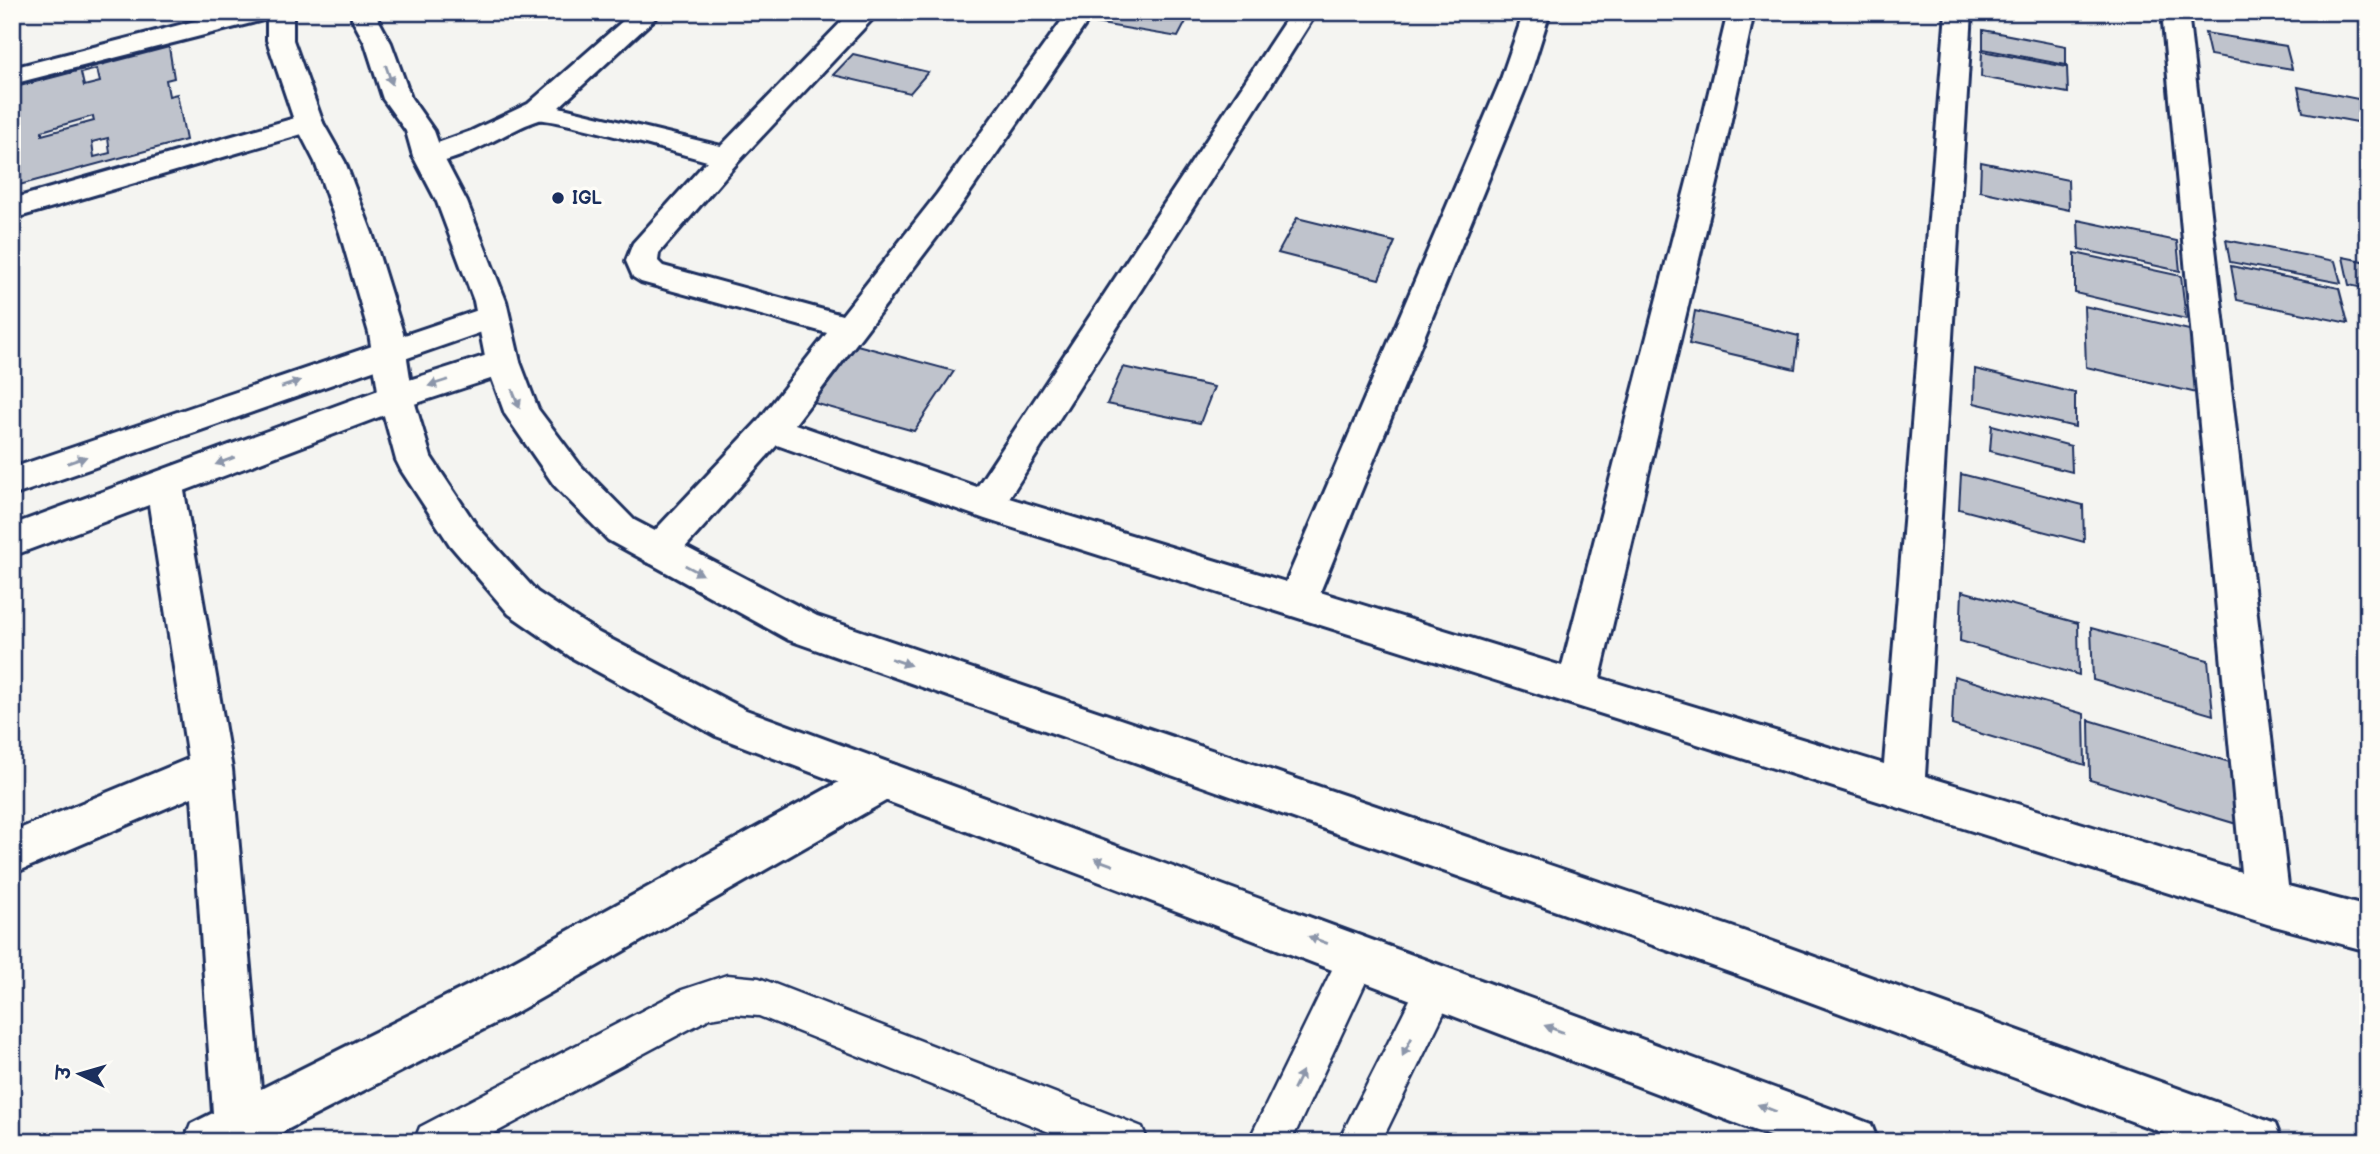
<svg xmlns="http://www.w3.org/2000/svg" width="2380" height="1154" font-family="'Balsamiq Sans','Playpen Sans Deva',sans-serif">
<rect width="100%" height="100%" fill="#f4f4f1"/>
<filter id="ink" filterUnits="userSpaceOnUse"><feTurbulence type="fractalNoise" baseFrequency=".0143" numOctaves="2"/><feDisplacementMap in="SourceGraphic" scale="14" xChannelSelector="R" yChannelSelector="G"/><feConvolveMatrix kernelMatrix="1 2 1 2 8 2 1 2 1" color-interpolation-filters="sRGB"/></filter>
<g filter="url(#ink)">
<g fill="#bfc3cc" stroke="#1b2f5e" stroke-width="2" fill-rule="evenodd">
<path d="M1102 12H1191L1178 37 1095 23Z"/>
<path d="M1983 30 2066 46V65L1983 49Z"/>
<path d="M2205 33 2286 46 2292 69 2210 55Z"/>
<path d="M169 47 174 78 166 80 169 96 177 94 186 140 12 187V88ZM97 69 100 82 84 86 81 73ZM93 116 94 121 42 135V131ZM108 138 110 153 94 157 92 142Z"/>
<path d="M1982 51 2067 67 2068 93 1981 77Z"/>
<path d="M853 54 928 72 910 93 833 75Z"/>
<path d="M2298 87 2368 101V124L2303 112Z"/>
<path d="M1981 162 2068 180 2069 210 1980 191Z"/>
<path d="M1297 218 1395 242 1379 279 1278 253Z"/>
<path d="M2078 220 2177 241 2180 271 2079 249Z"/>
<path d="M2226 240 2335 261 2341 283 2230 262Z"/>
<path d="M2075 253 2181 276 2186 319 2075 293Z"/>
<path d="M2343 257 2368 262V289L2349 285Z"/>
<path d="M2231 266 2339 288 2348 323 2237 300Z"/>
<path d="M2084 306 2198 332 2205 395 2086 367Z"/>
<path d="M1695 311 1799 336 1795 369 1689 344Z"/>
<path d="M857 345 954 371 914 431 814 403Z"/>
<path d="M1123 367 1214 387 1200 423 1107 404Z"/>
<path d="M1975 369 2075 393V427L1974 403Z"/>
<path d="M1992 425 2071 446 2072 472 1990 451Z"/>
<path d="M1961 474 2083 505 2084 542 1959 509Z"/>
<path d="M1962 591 2078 623 2079 675 1960 641Z"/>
<path d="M2091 628 2208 660 2213 715 2093 680Z"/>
<path d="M1954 676 2084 714 2085 765 1952 725Z"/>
<path d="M2089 720 2233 763 2240 825 2090 780Z"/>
</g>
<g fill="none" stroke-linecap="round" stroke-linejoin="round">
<g stroke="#1b2f5e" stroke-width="5">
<g id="service">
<path d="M1359 937 1373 943 1378 956 1291 1142H1248L1345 943Z"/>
<path d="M1438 967 1452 972 1457 986 1381 1142H1338L1424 972Z"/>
<path d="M727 975 759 978 1127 1121 1142 1127 1148 1142H1074L759 1016 734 1014 710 1018 478 1142H414L420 1127 682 990Z"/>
</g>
</g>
<g stroke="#1b2f5e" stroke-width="6">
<g id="minor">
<path d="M230 12H275L271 18 12 84V68Z"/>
<path d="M633 12H662L559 107 721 146 851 12H879L737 163 659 253 658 261 663 266 842 315 937 194 1068 12H1094L959 208 795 424 977 487 1291 12H1317L1009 498 1286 582 1500 82 1524 12H1550L1528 82 1320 592 1562 666 1692 162 1728 12H1754L1722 162 1600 678 1884 764 1946 12H1972L1925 776 2241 872 2162 12H2188L2288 886 2368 907V951L2267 924 985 519 777 445 672 562 659 566 646 562 640 551 646 540 759 420 827 333 641 282 633 277 626 261 633 243 707 161C685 155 550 117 539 120 506 130 452 171 418 162L413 156 418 150 471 131 528 104Z"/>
<path d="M309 114 319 117 323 123 319 129 12 219V199Z"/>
<path d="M493 305 505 308 509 316 505 324 12 496V468Z"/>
<path d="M503 350 515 353 520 362 515 371 408 406 184 491 232 769 261 1089 481 979 868 766 883 761 898 766 904 780 898 794 515 1013 263 1142H184L191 1124 213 1113 192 797 12 874V832L188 759 149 505 12 556V525L384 388Z"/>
</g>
</g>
<g stroke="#1b2f5e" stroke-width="6">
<g id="tertiary">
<path d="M267 12H293V40L323 123 345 162 372 233 403 333 413 397 431 457 476 525 537 592 599 633 746 710 1853 1117 1871 1124 1878 1142H1785L716 736 571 657 509 614 450 545 401 470 396 460 379 397 369 333 340 233 315 162 295 123 267 40Z"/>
<path d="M352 12H378V19L391 43 411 98 434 131 443 156 467 202 506 301 520 362 538 409 580 465 634 520 817 616 1732 927 2257 1117 2275 1124 2282 1142H2188L1732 973 789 640 608 540 554 485 505 414 486 362 474 301 437 202 413 156 406 131 383 99 365 43 352 19Z"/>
</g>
</g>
<use href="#service" fill="#fdfcf7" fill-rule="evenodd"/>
<use href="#minor" fill="#fdfcf7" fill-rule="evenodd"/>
<use href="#tertiary" fill="#fdfcf7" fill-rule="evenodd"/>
</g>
<defs><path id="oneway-solid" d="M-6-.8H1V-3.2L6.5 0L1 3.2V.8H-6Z" transform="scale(1.75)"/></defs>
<g fill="#8c96aa">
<use href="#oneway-solid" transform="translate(389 75) rotate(71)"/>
<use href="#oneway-solid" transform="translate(438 383) rotate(162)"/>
<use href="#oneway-solid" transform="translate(291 384) rotate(-19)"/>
<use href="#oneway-solid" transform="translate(516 399) rotate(68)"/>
<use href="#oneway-solid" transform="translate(77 460) rotate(-19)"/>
<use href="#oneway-solid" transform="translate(225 461) rotate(159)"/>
<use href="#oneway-solid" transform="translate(694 570) rotate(28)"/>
<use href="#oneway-solid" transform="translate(901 662) rotate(19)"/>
<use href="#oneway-solid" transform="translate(1104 862) rotate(-160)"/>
<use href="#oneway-solid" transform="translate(1318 940) rotate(-160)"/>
<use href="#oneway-solid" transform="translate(1554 1029) rotate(-160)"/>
<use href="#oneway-solid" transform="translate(1407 1047) rotate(117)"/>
<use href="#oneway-solid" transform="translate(1298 1080) rotate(-64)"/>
<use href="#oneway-solid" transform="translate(1767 1108) rotate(-159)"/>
</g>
</g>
<circle fill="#1b2f5e" stroke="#fdfcf7" stroke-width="2.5" cx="558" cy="198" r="7"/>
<g text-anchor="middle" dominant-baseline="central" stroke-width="7" stroke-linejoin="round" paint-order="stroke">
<g font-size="18" font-weight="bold" fill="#1b2f5e" stroke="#fdfcf7" text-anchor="start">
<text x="572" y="198">IGL</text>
</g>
</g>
<rect width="2380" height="1154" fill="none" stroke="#fdfcf7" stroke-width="42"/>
<rect x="21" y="21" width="2338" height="1112" fill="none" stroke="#1b2f5e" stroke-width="2.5" filter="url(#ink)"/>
<g transform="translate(80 1074) rotate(275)" stroke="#fdfcf7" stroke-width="5" paint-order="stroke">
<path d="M0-5L12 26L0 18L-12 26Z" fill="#1b2f5e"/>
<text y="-10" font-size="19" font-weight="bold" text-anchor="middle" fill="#1b2f5e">उ</text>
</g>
</svg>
